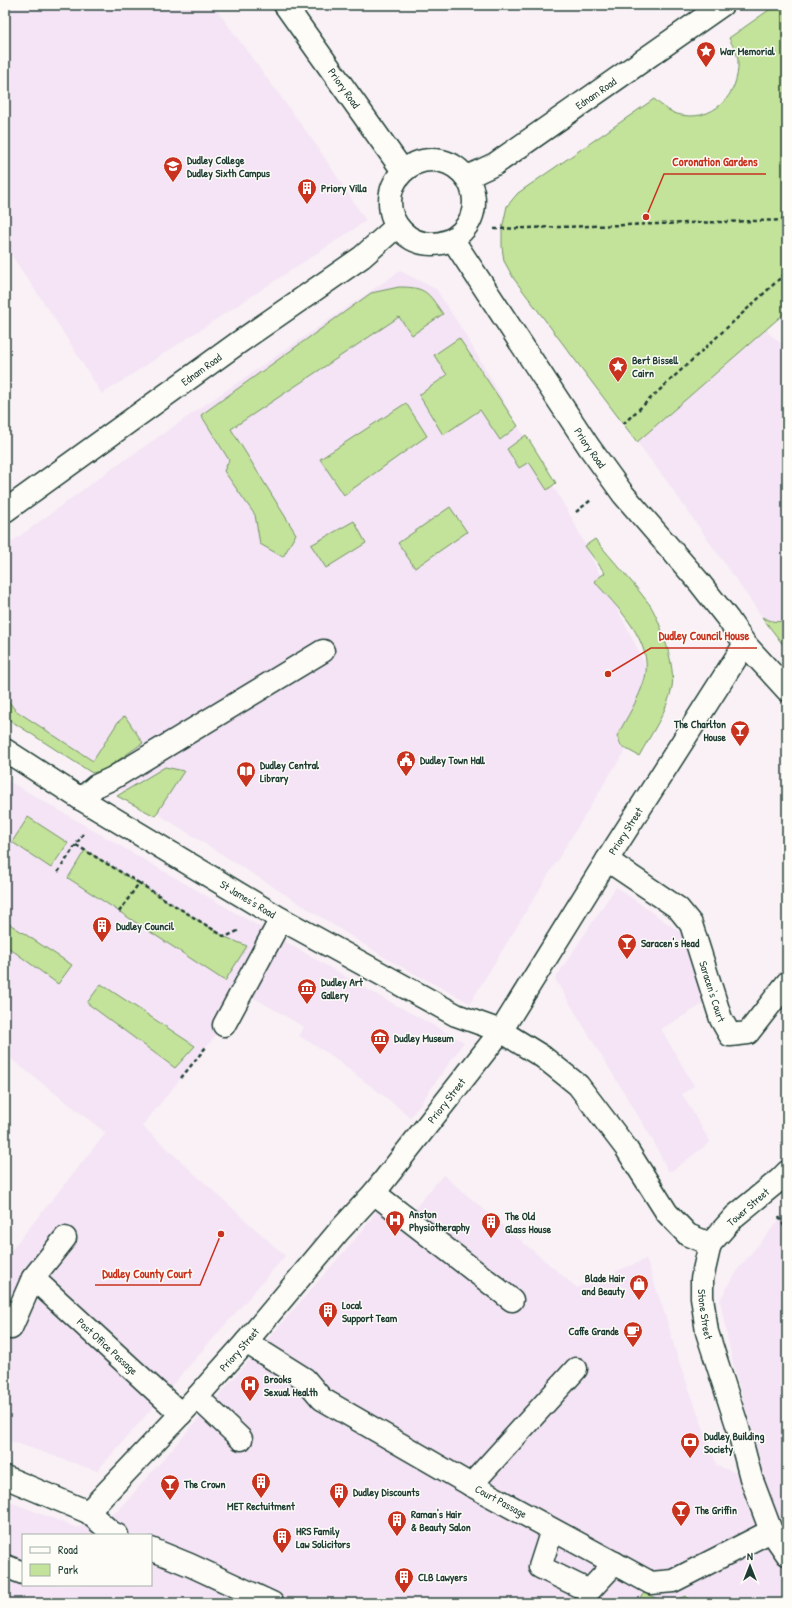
<svg xmlns="http://www.w3.org/2000/svg" width="792" height="1608" font-family="'Patrick Hand',sans-serif">
<rect width="100%" height="100%" fill="#f9f1f6"/>
<filter id="ink" filterUnits="userSpaceOnUse"><feTurbulence type="fractalNoise" baseFrequency=".025" numOctaves="2"/><feDisplacementMap in="SourceGraphic" scale="8" xChannelSelector="R" yChannelSelector="G"/><feConvolveMatrix kernelMatrix="1 2 1 2 8 2 1 2 1" color-interpolation-filters="sRGB"/></filter>
<g filter="url(#ink)">
<g fill="#f4e4f5" fill-rule="evenodd">
<path d="M5 5H213L316 145 366 221 102 394 51 313 5 246Z"/>
<path d="M400 271 436 289 466 336 572 519 662 698 613 769 470 1003 389 960 5 717V547L106 473Z"/>
<path d="M765 330 787 349V652L666 480 637 442Z"/>
<path d="M5 779 377 995 464 1042 410 1118 392 1102 326 1052 299 1036 304 1027 256 999 242 993 224 1025 142 1126 285 1256 97 1471 5 1439V1258L106 1133 5 1054Z"/>
<path d="M616 887 688 938 696 977 705 1003 661 1029 694 1086 682 1094 710 1142 673 1170 668 1171 653 1140 555 979Z"/>
<path d="M443 1175 577 1288 646 1259 666 1318 678 1359 717 1466 751 1478 759 1456 733 1364 720 1300 739 1268 787 1211V1603H5V1500L77 1528 119 1510 363 1230 381 1205 413 1211ZM23 1535H151V1585H23Z"/>
</g>
<g fill="#c3e29a" stroke="#719067">
<path d="M776 5H787V311L637 442 514 279 504 261 502 247V229L507 206 518 193 654 99C661 105 668 111 677 114 712 124 740 95 738 61 738 54 732 45 729 38Z"/>
<path d="M399 287C427 287 428 293 443 314L412 335 399 317 231 429 296 534 283 557 260 544 255 515 224 471 229 460 201 415 371 293Z"/>
<path d="M459 338 518 426 500 440 480 410 443 435 419 395 447 375 434 355Z"/>
<path d="M406 403 427 436 344 495 320 459Z"/>
<path d="M526 435 556 483 547 490 529 462 519 468 507 449Z"/>
<path d="M450 507 467 532 415 568 398 543Z"/>
<path d="M354 521 366 543 326 568 311 545Z"/>
<path d="M595 539C613 561 633 582 650 605 661 622 676 668 672 687 667 712 651 734 639 756L621 746 617 736C627 717 639 699 645 678 654 641 616 606 594 581L605 573 585 546Z"/>
<path d="M762 617C770 621 778 624 787 619V650Z"/>
<path d="M5 696 15 710 93 761 118 722 125 716 143 743 104 770 92 773 5 717Z"/>
<path d="M165 767 184 771 155 816 117 796Z"/>
<path d="M28 817 68 843 51 868 12 842Z"/>
<path d="M85 850 225 937 247 946 225 981 68 878Z"/>
<path d="M5 921 72 965 58 984 5 945Z"/>
<path d="M101 984 195 1046 175 1068 87 1003Z"/>
<path d="M644 1593 666 1603 686 1596 690 1603H636Z"/>
</g>
<g fill="none" stroke-linecap="round" stroke-linejoin="round">
<g stroke="#1f3d34" stroke-width="25">
<g id="minor">
<path id="s1" d="M5 750 81 799 281 919 456 1015 501 1031 543 1057 578 1085 626 1148 667 1213 688 1235 710 1244"/>
<path d="M81 799 96 786 113 778 323 651"/>
<path id="s2" d="M607 860 678 908 691 924 721 1019 730 1035 748 1033 787 983"/>
<path d="M224 1025 281 919"/>
<path id="s3" d="M787 1172 779 1180 735 1216 710 1244 702 1279V1297L707 1332 738 1428 751 1478 771 1531 787 1554"/>
<path d="M374 1193 512 1300"/>
<path id="s4" d="M33 1278 181 1414"/>
<path d="M11 1328 33 1278 65 1238"/>
<path id="s5" d="M246 1342 305 1379 322 1399 471 1485 651 1583 673 1581 771 1531"/>
<path d="M197 1397 241 1439"/>
<path d="M5 1477 88 1512 112 1533 117 1535"/>
<path d="M471 1485 576 1369"/>
<path id="s6" d="M88 1512 197 1397 246 1342 339 1231 374 1193 501 1031 607 860 745 644"/>
<path d="M552 1530 540 1567 589 1591 615 1563"/>
<path d="M151 1549 190 1565 272 1603"/>
<path d="M5 1566 23 1573"/>
</g>
</g>
<g stroke="#1f3d34" stroke-width="25">
<g id="major">
<path id="s7" d="M285 5 403 171"/>
<circle cx="432" cy="202" r="42"/>
<path id="s8" d="M467 177 495 164 722 5"/>
<path id="s9" d="M453 240 589 447 623 494 699 582 728 619 745 644 787 690"/>
<path id="s10" d="M5 511 238 343 362 257 397 226"/>
</g>
</g>
<g stroke="#1f3d34" stroke-width="2.5" stroke-dasharray="4 3" stroke-linecap="butt">
<path d="M494 229 787 220"/>
<path d="M623 424 787 272"/>
<path d="M576 512 591 500"/>
<path d="M76 845 139 883"/>
<path d="M58 872 83 834"/>
<path d="M119 912 139 883 225 937 240 930"/>
<path d="M181 1078 206 1047"/>
<path d="M779 1217 787 1231"/>
</g>
<use href="#minor" stroke="#fdfcf7" stroke-width="22"/>
<use href="#major" stroke="#fdfcf7" stroke-width="22"/>
</g>
</g>
<defs>
<g id="sight-pin" transform="scale(1)"><path d="M0 17L-7.5 6A9.5 9.5 0 1 1 7.5 6Z" fill="#c8321e" stroke="#fdfcf7"/><path d="M0-6L1.8-2.2L6-1.7L2.9 1.2L3.7 5.4L0 3.3L-3.7 5.4L-2.9 1.2L-6-1.7L-1.8-2.2Z" fill="#fff"/></g>
<g id="university-pin" transform="scale(1)"><path d="M0 17L-7.5 6A9.5 9.5 0 1 1 7.5 6Z" fill="#c8321e" stroke="#fdfcf7"/><path d="M0-5L7-2L0 1L-7-2ZM-4 1L0 2.5L4 1V4Q0 6-4 4Z" fill="#fff"/></g>
<g id="building-pin" transform="scale(1)"><path d="M0 17L-7.5 6A9.5 9.5 0 1 1 7.5 6Z" fill="#c8321e" stroke="#fdfcf7"/><path d="M-4-6H4V6H1V3H-1V6H-4ZM-2.5-4.3h1.7v1.8h-1.7ZM.8-4.3h1.7v1.8H.8ZM-2.5-1h1.7V.8h-1.7ZM.8-1h1.7V.8H.8Z" fill="#fff"/></g>
<g id="bar-pin" transform="scale(1)"><path d="M0 17L-7.5 6A9.5 9.5 0 1 1 7.5 6Z" fill="#c8321e" stroke="#fdfcf7"/><path d="M-6-5H6L.8 .8V4.5H3.5V6h-7V4.5H-.8V.8Z" fill="#fff"/></g>
<g id="civic-pin" transform="scale(1)"><path d="M0 17L-7.5 6A9.5 9.5 0 1 1 7.5 6Z" fill="#c8321e" stroke="#fdfcf7"/><path d="M-.6-6.5H3V-4.5H.6V-3L4-1V1h2V6H-6V1h2V-1L-.6-3ZM-1.2 2.5V6h2.4V2.5Z" fill="#fff"/></g>
<g id="library-pin" transform="scale(1)"><path d="M0 17L-7.5 6A9.5 9.5 0 1 1 7.5 6Z" fill="#c8321e" stroke="#fdfcf7"/><path d="M-6-4Q-3-5.5-.7-3.5V5Q-3 3-6 4ZM6-4Q3-5.5 .7-3.5V5Q3 3 6 4Z" fill="#fff"/></g>
<g id="museum-pin" transform="scale(1)"><path d="M0 17L-7.5 6A9.5 9.5 0 1 1 7.5 6Z" fill="#c8321e" stroke="#fdfcf7"/><path d="M0-6L6-3V-2H-6V-3ZM-5-1h2V3h-2ZM-1-1h2V3h-2ZM3-1h2V3H3ZM-6 4H6V6H-6Z" fill="#fff"/></g>
<g id="hospital-pin" transform="scale(1)"><path d="M0 17L-7.5 6A9.5 9.5 0 1 1 7.5 6Z" fill="#c8321e" stroke="#fdfcf7"/><path d="M-5-5h3v3.5h4V-5h3V5h-3V1.5h-4V5h-3Z" fill="#fff"/></g>
<g id="shop-pin" transform="scale(1)"><path d="M0 17L-7.5 6A9.5 9.5 0 1 1 7.5 6Z" fill="#c8321e" stroke="#fdfcf7"/><path d="M-5-2.5h2.3a2.7 3.5 0 0 1 5.4 0H5L5.5 6h-11ZM-1.5-2.5h3a1.5 2.3 0 0 0-3 0Z" fill="#fff"/></g>
<g id="cafe-pin" transform="scale(1)"><path d="M0 17L-7.5 6A9.5 9.5 0 1 1 7.5 6Z" fill="#c8321e" stroke="#fdfcf7"/><path d="M-5.5-4.5H6V0H3Q3 3.5 0 3.5H-2.5Q-5.5 3.5-5.5 0ZM3-3.2v2h1.7v-2ZM-6 4.5H4V6H-6Z" fill="#fff"/></g>
<g id="bank-pin" transform="scale(1)"><path d="M0 17L-7.5 6A9.5 9.5 0 1 1 7.5 6Z" fill="#c8321e" stroke="#fdfcf7"/><path d="M-6-4H6V4H-6ZM0-2.3a2.3 2.3 0 1 0 0 4.6a2.3 2.3 0 1 0 0-4.6Z" fill="#fff"/></g>
</defs>
<g fill-rule="evenodd">
<use href="#sight-pin" x="706" y="51"/>
<use href="#university-pin" x="173" y="166"/>
<use href="#building-pin" x="307" y="188"/>
<use href="#sight-pin" x="618" y="366"/>
<use href="#bar-pin" x="740" y="730"/>
<use href="#civic-pin" x="406" y="760"/>
<use href="#library-pin" x="246" y="771"/>
<use href="#building-pin" x="102" y="926"/>
<use href="#bar-pin" x="627" y="943"/>
<use href="#museum-pin" x="307" y="988"/>
<use href="#museum-pin" x="380" y="1038"/>
<use href="#hospital-pin" x="395" y="1220"/>
<use href="#building-pin" x="491" y="1222"/>
<use href="#shop-pin" x="639" y="1284"/>
<use href="#building-pin" x="328" y="1311"/>
<use href="#cafe-pin" x="633" y="1331"/>
<use href="#hospital-pin" x="250" y="1385"/>
<use href="#bank-pin" x="690" y="1442"/>
<use href="#building-pin" x="261" y="1482"/>
<use href="#bar-pin" x="170" y="1484"/>
<use href="#building-pin" x="339" y="1492"/>
<use href="#bar-pin" x="681" y="1510"/>
<use href="#building-pin" x="397" y="1520"/>
<use href="#building-pin" x="282" y="1537"/>
<use href="#building-pin" x="404" y="1577"/>
</g>
<g text-anchor="middle" dominant-baseline="central" stroke-width="3" stroke-linejoin="round" paint-order="stroke">
<g font-size="11" font-weight="bold" fill="#1f3d34" stroke="#fdfcf7" text-anchor="start">
<text x="720" y="51">War Memorial</text>
<text x="187" y="160">Dudley College<tspan x="187" dy="13">Dudley Sixth Campus</tspan></text>
<text x="321" y="188">Priory Villa</text>
<text x="632" y="360">Bert Bissell<tspan x="632" dy="13">Cairn</tspan></text>
<text x="726" y="724" text-anchor="end">The Charlton<tspan x="726" dy="13">House</tspan></text>
<text x="420" y="760">Dudley Town Hall</text>
<text x="260" y="765">Dudley Central<tspan x="260" dy="13">Library</tspan></text>
<text x="116" y="926">Dudley Council</text>
<text x="641" y="943">Saracen's Head</text>
<text x="321" y="982">Dudley Art<tspan x="321" dy="13">Gallery</tspan></text>
<text x="394" y="1038">Dudley Museum</text>
<text x="409" y="1214">Anston<tspan x="409" dy="13">Physiotheraphy</tspan></text>
<text x="505" y="1216">The Old<tspan x="505" dy="13">Glass House</tspan></text>
<text x="625" y="1278" text-anchor="end">Blade Hair<tspan x="625" dy="13">and Beauty</tspan></text>
<text x="342" y="1305">Local<tspan x="342" dy="13">Support Team</tspan></text>
<text x="619" y="1331" text-anchor="end">Caffe Grande</text>
<text x="264" y="1379">Brooks<tspan x="264" dy="13">Sexual Health</tspan></text>
<text x="704" y="1436">Dudley Building<tspan x="704" dy="13">Society</tspan></text>
<text x="184" y="1484">The Crown</text>
<text x="353" y="1492">Dudley Discounts</text>
<text x="261" y="1506" text-anchor="middle">MET Rectuitment</text>
<text x="695" y="1510">The Griffin</text>
<text x="411" y="1514">Raman's Hair<tspan x="411" dy="13">&amp; Beauty Salon</tspan></text>
<text x="296" y="1531">HRS Family<tspan x="296" dy="13">Law Solicitors</tspan></text>
<text x="418" y="1577">CLB Lawyers</text>
</g>
<g font-size="11" fill="#1f3d34" stroke="#fdfcf7">
<text stroke="none"><textPath href="#s7" startOffset="102">Priory Road</textPath></text>
<text stroke="none"><textPath href="#s8" startOffset="154">Ednam Road</textPath></text>
<text stroke="none"><textPath href="#s10" startOffset="242">Ednam Road</textPath></text>
<text stroke="none"><textPath href="#s9" startOffset="249">Priory Road</textPath></text>
<text stroke="none"><textPath href="#s6" startOffset="870">Priory Street</textPath></text>
<text stroke="none"><textPath href="#s1" startOffset="285">St James's Road</textPath></text>
<text stroke="none"><textPath href="#s2" startOffset="177">Saracen's Court</textPath></text>
<text stroke="none"><textPath href="#s6" startOffset="546">Priory Street</textPath></text>
<text transform="translate(748 1207) rotate(-41)">Tower Street</text>
<text stroke="none"><textPath href="#s3" startOffset="177">Stone Street</textPath></text>
<text stroke="none"><textPath href="#s4" startOffset="101">Post Office Passage</textPath></text>
<text stroke="none"><textPath href="#s6" startOffset="222">Priory Street</textPath></text>
<text stroke="none"><textPath href="#s5" startOffset="302">Court Passage</textPath></text>
</g>
</g>
<path fill="none" stroke="#c8321e" stroke-width="1.5" d="M646 217L664 174H766M608 674L651 648H757M221 1234L200 1285H95"/>
<g fill="#c8321e" stroke="#fdfcf7" stroke-width="1.5">
<circle cx="646" cy="217" r="4"/>
<circle cx="608" cy="674" r="4"/>
<circle cx="221" cy="1234" r="4"/>
</g>
<g font-size="12" text-anchor="middle" font-weight="bold" fill="#c8321e" stroke="#fdfcf7" stroke-width="3" stroke-linejoin="round" paint-order="stroke">
<text x="715" y="166">Coronation Gardens</text>
<text x="704" y="640">Dudley Council House</text>
<text x="147" y="1278">Dudley County Court</text>
</g>
<rect width="792" height="1608" fill="none" stroke="#fdfcf7" stroke-width="20"/>
<rect x="10" y="10" width="772" height="1588" fill="none" stroke="#1f3d34" stroke-width="1.5" filter="url(#ink)"/>
<rect x="22" y="1534" width="130" height="52" fill="#fdfcf7" stroke="#a4b0a9"/>
<rect x="30" y="1547" width="20" height="6" fill="#fdfcf7" stroke="#a4b0a9"/>
<text x="58" y="1554" font-size="12" fill="#1f3d34">Road</text>
<rect x="30" y="1564" width="20" height="12" fill="#c3e29a" stroke="#a4b0a9"/>
<text x="58" y="1574" font-size="12" fill="#1f3d34">Park</text>
<g transform="translate(750 1566)" stroke="#fdfcf7" stroke-width="3" paint-order="stroke">
<path d="M0-3L7 15L0 10L-7 15Z" fill="#1f3d34"/>
<text y="-6" font-size="11" font-weight="bold" text-anchor="middle" fill="#1f3d34">N</text>
</g>
</svg>
